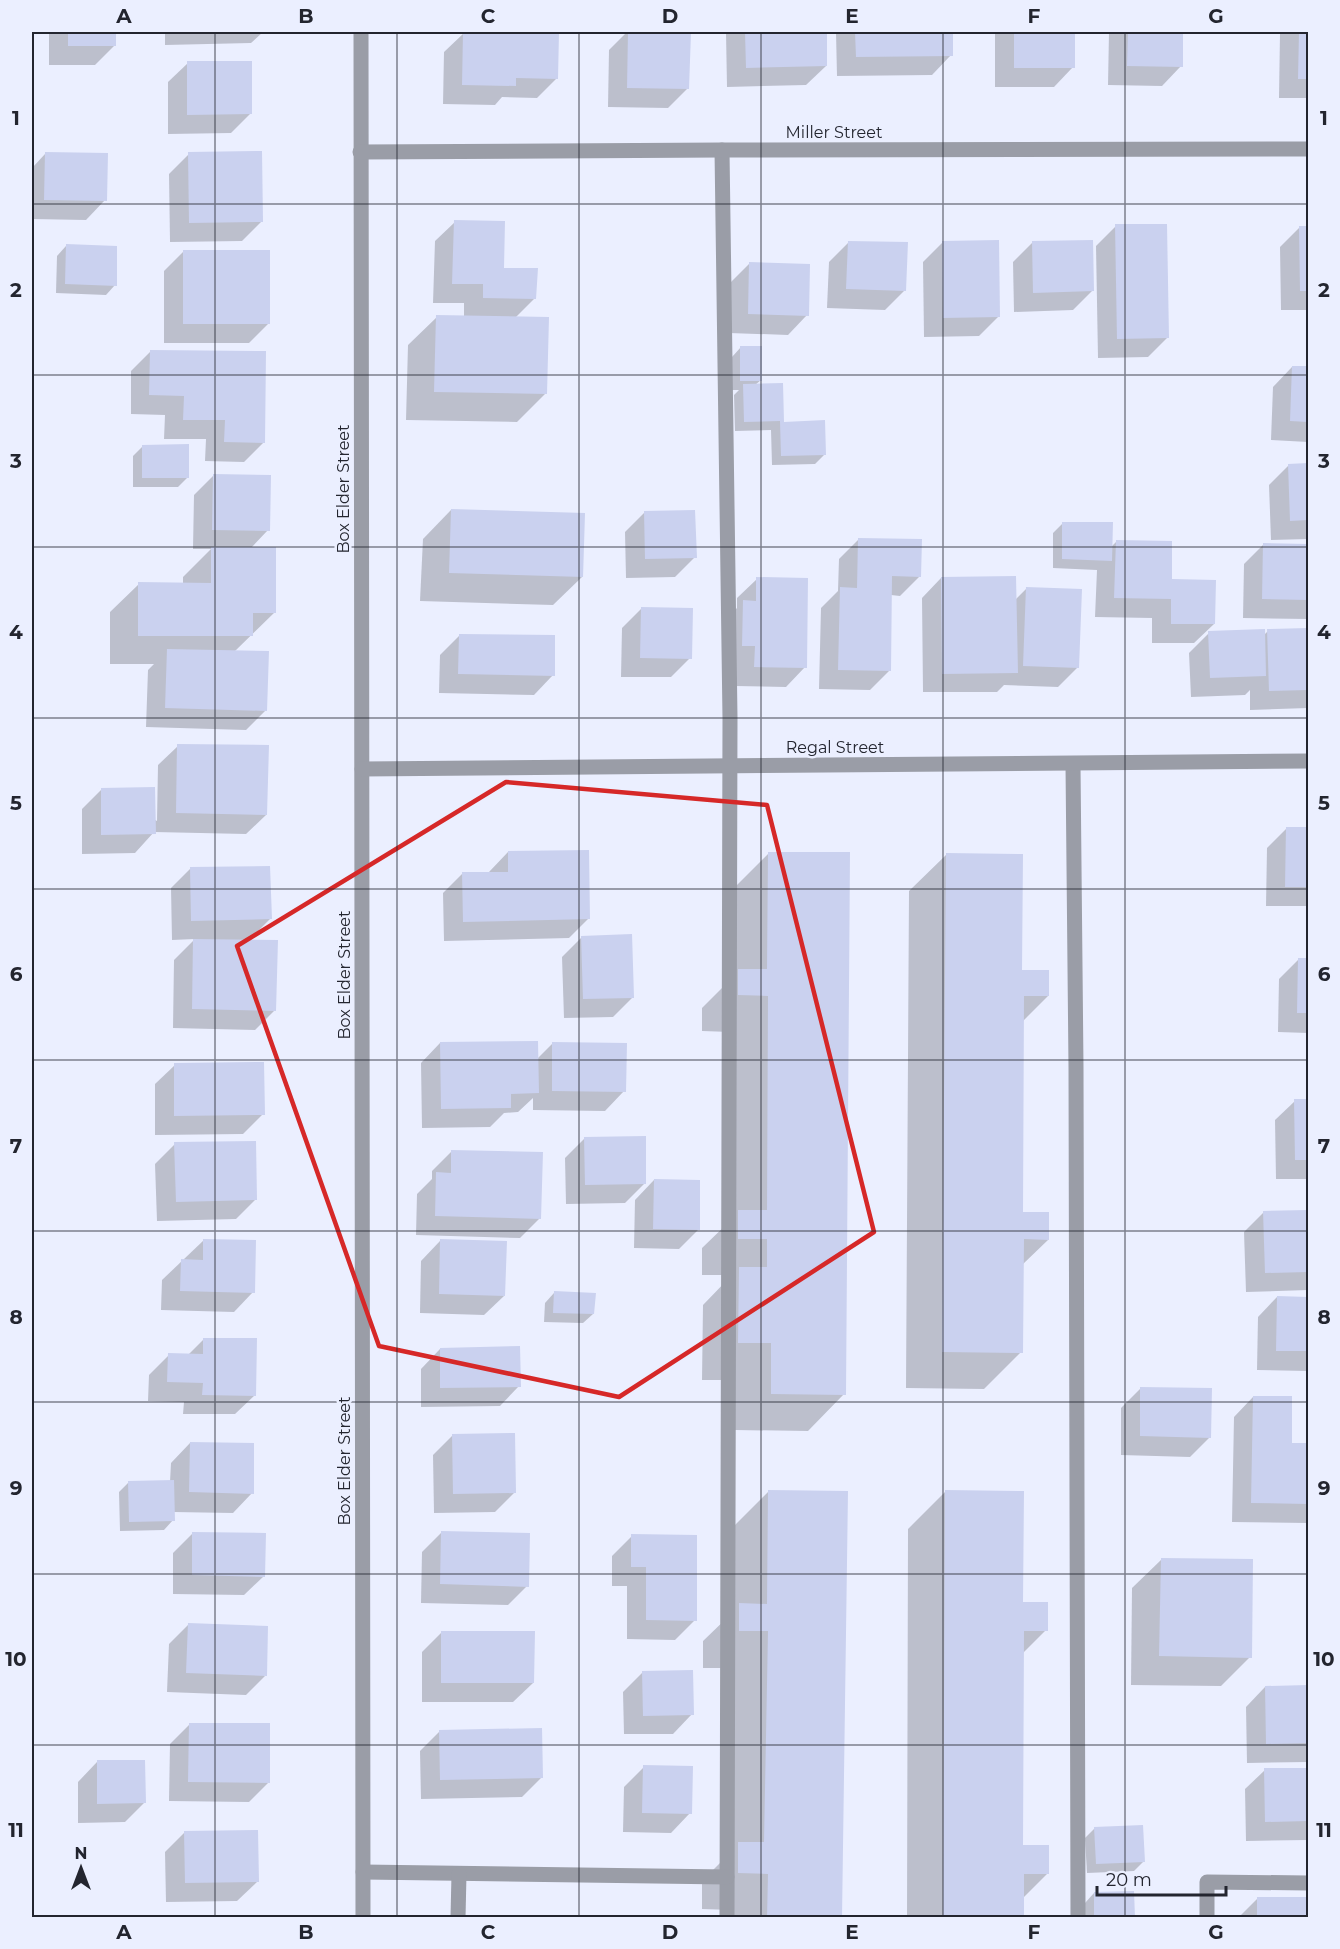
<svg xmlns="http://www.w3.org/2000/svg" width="1340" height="1949" font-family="Montserrat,sans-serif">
<rect width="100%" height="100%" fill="#ebefff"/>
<g fill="#0003">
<path d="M49 32H115V45L95 65H49Z"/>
<path d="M165 32H263L251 43 165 45Z"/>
<path d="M510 32H558L557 78 537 98 502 97 495 105 443 104 444 52 464 33 507 34Z"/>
<path d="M627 32H689L688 88 668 108 608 107 609 50Z"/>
<path d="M726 32H825L826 66 806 85 727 87Z"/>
<path d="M836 32H951V55L932 75 837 76Z"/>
<path d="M995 32H1073V67L1054 87H995Z"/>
<path d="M1109 32H1182L1181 66 1162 86 1108 85Z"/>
<path d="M1282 32H1308V98H1279L1280 33Z"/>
<path d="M188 63 251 113 231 133 168 134V82Z"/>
<path d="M46 153 105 200 86 220 32 219V168Z"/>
<path d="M189 154 262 221 242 241 170 242 169 174Z"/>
<path d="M455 222 535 298 515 318 546 393 517 422 406 420 408 345 437 317H464V303H433L435 241Z"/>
<path d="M1116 226 1168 337 1148 357 1098 358 1096 246Z"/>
<path d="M1300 227H1308V350L1307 310H1281L1280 247Z"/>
<path d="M849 242 905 290 885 310 827 308 829 262Z"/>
<path d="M943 242 998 317 979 336 924 337 923 262Z"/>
<path d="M1033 242 1092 291 1073 310 1014 312 1013 262Z"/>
<path d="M66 246 115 285 106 295 56 293 57 256Z"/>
<path d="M183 252 269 323 249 343H164V271Z"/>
<path d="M749 264 807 315 788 335 729 333 730 283Z"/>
<path d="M741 347 761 380 755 385 782 423 824 455 815 464 772 465 771 430 735 431 734 395 739 390H732V357Z"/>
<path d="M151 351 264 442 244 462 205 461 206 439H164L165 415 131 414V371Z"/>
<path d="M1292 367 1308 368V442L1271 440 1273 387Z"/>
<path d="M143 446 188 477 178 487H133V456Z"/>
<path d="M1289 465H1308V539L1271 540 1269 485Z"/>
<path d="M214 475 268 530 251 548 275 612 234 652 266 710 246 730 146 727 148 670 154 664H110V612L139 584H183V577L211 549H193L194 495Z"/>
<path d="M451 510 582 577 553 605 420 601 423 539Z"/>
<path d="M645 512 695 557 675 577 626 578 625 532Z"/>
<path d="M1063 523 1111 547 1117 541 1170 580 1214 624 1194 643H1152V618L1095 617 1097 570 1053 568V533Z"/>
<path d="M858 540 920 576 900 596 891 595 889 671 870 690 819 689 821 608 838 591 839 559Z"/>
<path d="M1263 545H1308V619L1243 618 1244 564Z"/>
<path d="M941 578 1015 600 1027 588 1078 667 1058 687 1004 685 997 692H923L922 598Z"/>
<path d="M757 579 805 667 786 687 735 686 724 621 737 608V598Z"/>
<path d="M642 608 690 658 671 677H621L622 628Z"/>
<path d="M1308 630V708L1250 710V690L1245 695 1191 697 1189 653 1209 633 1264 635 1268 631Z"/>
<path d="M460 635 553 675 534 695 439 693 440 655Z"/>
<path d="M178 746 266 815 246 834 154 832 135 853 82 854V809L101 790 157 821 158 765Z"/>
<path d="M1287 828 1308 829V906H1266L1267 848Z"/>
<path d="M508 852 589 918 569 938 444 941 443 893 462 874 489 872Z"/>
<path d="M769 853 844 1394 808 1431 735 1430V1380H702L703 1305 730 1277V1275H702V1248L731 1220V1032L702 1031V1008L731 979 732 890Z"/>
<path d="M946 855 1020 972 1048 996 1023 1021 1022 1214 1048 1240 1022 1265 1021 1352 984 1389 906 1388 909 891Z"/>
<path d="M190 869 270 919 248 941 275 1010 255 1030 173 1028 174 960 195 939 172 940 171 888Z"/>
<path d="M582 937 633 997 613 1017 564 1018 562 957Z"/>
<path d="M1299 959 1308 960V1033L1278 1032 1279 979Z"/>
<path d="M440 1043 537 1059 553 1043 624 1091 605 1111 533 1110V1098L518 1112 504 1113 490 1127 422 1128 421 1063Z"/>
<path d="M175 1065 263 1114 243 1134 155 1135V1084Z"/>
<path d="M1308 1100V1179H1276L1275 1120 1295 1101Z"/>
<path d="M585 1138 645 1183 625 1203 566 1204 565 1158Z"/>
<path d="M175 1144 255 1200 236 1219 157 1221 155 1164Z"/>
<path d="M452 1151 540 1218 520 1238 416 1235 417 1194 432 1179V1171Z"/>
<path d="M654 1180 698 1230 679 1249 634 1248 635 1200Z"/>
<path d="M1308 1211V1290L1246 1292 1244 1232 1264 1212Z"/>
<path d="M204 1240 253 1292 234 1312 161 1310 162 1280Z"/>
<path d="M440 1241 504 1296 484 1315 420 1313 421 1261Z"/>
<path d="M554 1293 593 1314 583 1323 544 1322 545 1303Z"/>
<path d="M1277 1297 1308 1298V1371L1257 1370 1258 1317Z"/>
<path d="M204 1339 255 1395 235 1414H183L184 1402 148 1401 149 1375 169 1355H188Z"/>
<path d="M440 1349 519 1386 500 1406 421 1407V1369Z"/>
<path d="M1141 1388 1210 1437 1190 1457 1121 1455V1408Z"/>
<path d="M1253 1397 1290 1444H1308V1523L1232 1522 1234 1417Z"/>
<path d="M453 1435 514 1493 495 1512 434 1513 433 1455Z"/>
<path d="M190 1443 252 1493 233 1513 173 1512V1520L164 1530 120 1531 119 1492 128 1483 170 1482 171 1463Z"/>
<path d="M769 1491 841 1918H731L732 1910 702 1909V1881L729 1854 732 1668H703V1641L731 1614 732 1528Z"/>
<path d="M945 1492 1022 1604 1046 1630 1022 1654 1021 1847 1048 1873 1022 1899V1918H907L908 1529Z"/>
<path d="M442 1532 527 1586 508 1605 421 1603 422 1552Z"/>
<path d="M193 1533 264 1576 244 1595 173 1594V1553Z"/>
<path d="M632 1536 695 1620 675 1640 627 1639V1586H612V1556Z"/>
<path d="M1161 1560 1250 1657 1221 1686 1131 1685 1132 1588Z"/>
<path d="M189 1624 265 1676 246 1695 167 1692 169 1644Z"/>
<path d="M442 1632 533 1683 513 1702H422V1652Z"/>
<path d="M643 1672 692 1714 673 1734H624L623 1692Z"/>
<path d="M1308 1686V1762L1247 1763 1246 1707 1265 1687Z"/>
<path d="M190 1724 268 1783 249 1802 169 1801 170 1744Z"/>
<path d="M440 1731 542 1777 522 1797 421 1799 420 1751Z"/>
<path d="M97 1762 144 1803 125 1822 78 1823V1782Z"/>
<path d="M644 1767 690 1813 671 1833 623 1832 624 1787Z"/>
<path d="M1308 1769V1840L1246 1841 1245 1789 1265 1770Z"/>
<path d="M1095 1828 1143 1862 1134 1871 1087 1873 1085 1838Z"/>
<path d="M185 1832 257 1882 237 1901 166 1902 165 1852Z"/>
<path d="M1094 1893 1133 1918H1085V1903Z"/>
<path d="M1258 1898 1308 1899V1918H1238Z"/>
</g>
<g fill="#cad1ef">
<rect x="68" y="32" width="48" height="14"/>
<path d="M463 32H559L558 79 516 78V86L462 85Z"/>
<path d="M628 32H691L689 89 627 88Z"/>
<path d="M745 32H827V66L746 68Z"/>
<path d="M855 32H953V56L856 57Z"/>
<rect x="1014" y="32" width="61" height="36"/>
<path d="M1128 32H1183V67L1127 66Z"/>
<path d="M1299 32H1308V79H1298Z"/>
<path d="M187 61H252V114L187 115Z"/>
<path d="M262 151 263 222 189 223 188 152Z"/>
<path d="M45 152 108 153 107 201 44 200Z"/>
<path d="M454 220 505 221 504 268H538L536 299 483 298V284H452Z"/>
<path d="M1115 224H1167L1169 338 1117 339Z"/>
<path d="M1299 226H1308V291H1300Z"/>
<path d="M999 240 1000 317 943 318 942 241Z"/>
<path d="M1093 240 1094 291 1033 293 1032 241Z"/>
<path d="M848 241 908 242 906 291 846 289Z"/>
<path d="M66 244 117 246V286L65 284Z"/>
<rect x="183" y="250" width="87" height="74"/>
<path d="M749 262 810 264 809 316 748 314Z"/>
<path d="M436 315 549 317 547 394 434 392Z"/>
<rect x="740" y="346" width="22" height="35"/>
<path d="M150 350 266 351 265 443 224 442 225 420H183L184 396 149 395Z"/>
<path d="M1292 366H1308V422L1290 421Z"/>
<path d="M783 383 784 422 825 420 826 455 781 456 780 421 744 422 743 384Z"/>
<path d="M189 444V478H142V445Z"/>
<path d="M1308 463V520L1290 521 1288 464Z"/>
<path d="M213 474 271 475 270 531 212 530Z"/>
<path d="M451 509 585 513 583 577 449 573Z"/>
<path d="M695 510 697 558 645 559 644 511Z"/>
<path d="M1062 522H1113L1112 561 1062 559Z"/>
<path d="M858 538 922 539 921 577 892 576 891 671 838 670 840 587 857 588Z"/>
<path d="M1116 540 1172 541V579L1216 580 1215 624H1171V599L1114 598Z"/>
<path d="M1263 543 1308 544V600L1262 599Z"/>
<path d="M211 547H276V613H253V636H138V582L211 583Z"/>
<path d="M1016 576 1018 673 942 674 941 577Z"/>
<path d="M756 577 808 578 807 668 754 667 755 646H742L743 600 756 601Z"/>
<path d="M1026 587 1082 589 1079 668 1023 666Z"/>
<path d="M641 607 693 608 692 659 640 658Z"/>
<path d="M1308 628V690L1269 691 1267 629Z"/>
<path d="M1265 629 1266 676 1210 678 1208 631Z"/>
<path d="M459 634 555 635V676L458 674Z"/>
<path d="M167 649 269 651 267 711 165 708Z"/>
<path d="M177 744 269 745 267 815 176 813Z"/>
<path d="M155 787 156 834 101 835V788Z"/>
<path d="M1286 827H1308V887H1285Z"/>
<path d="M589 850 590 919 463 922 462 872H508V851Z"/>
<path d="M768 852H850L846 1395 771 1394V1343H738L739 1267H767V1239H738V1210H767L768 996 738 995V969H767Z"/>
<path d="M946 853 1023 854 1022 970H1049V996H1024L1023 1212H1049V1240L1024 1239 1023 1353 942 1352Z"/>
<path d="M270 866 272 919 191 921 190 867Z"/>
<path d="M632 934 634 998 583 999 581 936Z"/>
<path d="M193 939 278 940 276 1011 192 1009Z"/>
<path d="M1298 958H1308V1013H1297Z"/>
<path d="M538 1041 539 1093 511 1094V1108L441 1109 440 1042Z"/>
<path d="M552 1042 627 1043 626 1092 552 1091Z"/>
<path d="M264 1062 265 1115 174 1116V1063Z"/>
<path d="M1294 1099H1308V1160H1295Z"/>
<path d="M646 1136V1184L585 1185 584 1137Z"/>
<path d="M256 1141 257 1200 176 1202 174 1142Z"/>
<path d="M451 1150 543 1152 541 1219 435 1216 436 1172 451 1173Z"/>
<path d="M654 1179 700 1180V1230L653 1229Z"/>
<path d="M1308 1210V1272L1265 1273 1263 1211Z"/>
<path d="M203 1239 256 1240 255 1293 180 1291 181 1259 203 1260Z"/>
<path d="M440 1239 507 1241 505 1296 439 1294Z"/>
<path d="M554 1291 596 1293 594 1314 553 1313Z"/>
<path d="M1277 1296 1308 1297V1351H1276Z"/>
<path d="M203 1338H257L256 1396 202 1395 203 1383 167 1382 168 1353 203 1354Z"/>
<path d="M520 1346 521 1387 440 1388V1348Z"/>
<path d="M1140 1387 1212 1388 1211 1438 1140 1436Z"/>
<path d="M1253 1396H1292V1443H1308V1504L1251 1503Z"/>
<path d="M515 1433 516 1493 453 1494 452 1434Z"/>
<path d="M190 1442 254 1443V1494L189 1492Z"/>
<path d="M174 1480 175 1521 129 1522 128 1481Z"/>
<path d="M768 1490 848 1491 842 1918H767L768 1874 738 1873V1842H764L768 1631H739V1603L767 1604Z"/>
<path d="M945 1490 1024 1491 1023 1602H1048V1631H1024L1023 1845H1049V1874H1024V1918H943Z"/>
<path d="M441 1531 530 1533 529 1587 440 1584Z"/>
<path d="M192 1532 266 1533 265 1577 192 1575Z"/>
<path d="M631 1534 697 1535V1621L646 1620V1567H631Z"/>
<path d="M1161 1558 1253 1559 1252 1658 1159 1656Z"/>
<path d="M188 1623 268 1626 267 1676 186 1673Z"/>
<path d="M441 1631H535L534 1683H441Z"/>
<path d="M693 1670 694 1715 643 1716 642 1671Z"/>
<path d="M1308 1685V1743L1266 1744 1265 1686Z"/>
<path d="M189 1723H270V1783L188 1782Z"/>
<path d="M542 1728 543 1778 440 1780 439 1730Z"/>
<path d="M97 1760H145L146 1803 97 1804Z"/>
<path d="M643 1765 693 1766 692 1814 642 1813Z"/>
<path d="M1264 1768H1308V1821L1265 1822Z"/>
<path d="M1143 1825 1145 1862 1096 1864 1094 1827Z"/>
<path d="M258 1830 259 1882 185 1883 184 1831Z"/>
<path d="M1134 1891 1135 1918H1094V1892Z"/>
<rect x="1257" y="1897" width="51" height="21"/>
</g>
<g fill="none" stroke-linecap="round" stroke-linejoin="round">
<g stroke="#9a9da7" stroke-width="15">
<path d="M722 150 730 718 727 1918"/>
<path d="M1073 765 1076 1067 1078 1918"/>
<path d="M363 1872 727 1877"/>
<path d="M458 1918 459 1874"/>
<path d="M1207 1918V1882L1308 1883"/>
</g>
<g stroke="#9a9da7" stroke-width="15">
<path d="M361 32 363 1918"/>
<path d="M360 152 722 150 1308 149"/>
<path d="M362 769 1308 761"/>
</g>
</g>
<path fill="none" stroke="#d62828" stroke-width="4.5" stroke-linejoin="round" d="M506 782 767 805 874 1232 619 1397 379 1346 237 946Z"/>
<path fill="none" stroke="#23252f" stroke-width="1.5" stroke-opacity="0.55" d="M215 32V1918M397 32V1918M579 32V1918M761 32V1918M943 32V1918M1125 32V1918M32 204H1308M32 375H1308M32 547H1308M32 718H1308M32 889H1308M32 1060H1308M32 1231H1308M32 1402H1308M32 1574H1308M32 1745H1308"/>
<g text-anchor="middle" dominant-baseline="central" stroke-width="5" stroke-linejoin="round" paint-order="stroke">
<g font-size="16" fill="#23252f" stroke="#ebefff">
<text x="834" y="132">Miller Street</text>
<text transform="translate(343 489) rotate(-90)">Box Elder Street</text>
<text x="835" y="747">Regal Street</text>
<text transform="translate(344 975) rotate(-90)">Box Elder Street</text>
<text transform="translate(344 1461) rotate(-90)">Box Elder Street</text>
</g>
</g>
<rect width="1340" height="1949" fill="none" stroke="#ebefff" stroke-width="66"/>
<g transform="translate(81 1868)" stroke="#ebefff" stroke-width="4.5" paint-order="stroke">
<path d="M0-4.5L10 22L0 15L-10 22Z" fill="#23252f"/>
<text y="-9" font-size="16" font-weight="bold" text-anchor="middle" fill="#23252f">N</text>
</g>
<path d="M1097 1886v9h129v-9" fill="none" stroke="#23252f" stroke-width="3"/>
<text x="1106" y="1886" font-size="18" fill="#23252f" stroke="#ebefff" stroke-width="4.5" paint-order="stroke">20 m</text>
<rect x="33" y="33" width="1274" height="1883" fill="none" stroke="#23252f" stroke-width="2"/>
<g font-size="20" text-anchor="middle" font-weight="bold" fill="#23252f">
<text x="124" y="23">A</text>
<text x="306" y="23">B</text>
<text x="488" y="23">C</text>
<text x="670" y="23">D</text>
<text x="852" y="23">E</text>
<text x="1034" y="23">F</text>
<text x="1216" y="23">G</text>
<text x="16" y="125">1</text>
<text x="1324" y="125">1</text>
<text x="16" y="297">2</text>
<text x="1324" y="297">2</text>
<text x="16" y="468">3</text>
<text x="1324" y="468">3</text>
<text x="16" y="639">4</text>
<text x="1324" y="639">4</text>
<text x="16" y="810">5</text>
<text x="1324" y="810">5</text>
<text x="16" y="981">6</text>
<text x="1324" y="981">6</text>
<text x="16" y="1153">7</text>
<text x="1324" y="1153">7</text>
<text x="16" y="1324">8</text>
<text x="1324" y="1324">8</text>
<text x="16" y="1495">9</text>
<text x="1324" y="1495">9</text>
<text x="16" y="1666">10</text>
<text x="1324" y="1666">10</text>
<text x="16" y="1837">11</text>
<text x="1324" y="1837">11</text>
<text x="124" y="1939">A</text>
<text x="306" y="1939">B</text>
<text x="488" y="1939">C</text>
<text x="670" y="1939">D</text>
<text x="852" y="1939">E</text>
<text x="1034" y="1939">F</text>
<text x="1216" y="1939">G</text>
</g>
</svg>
